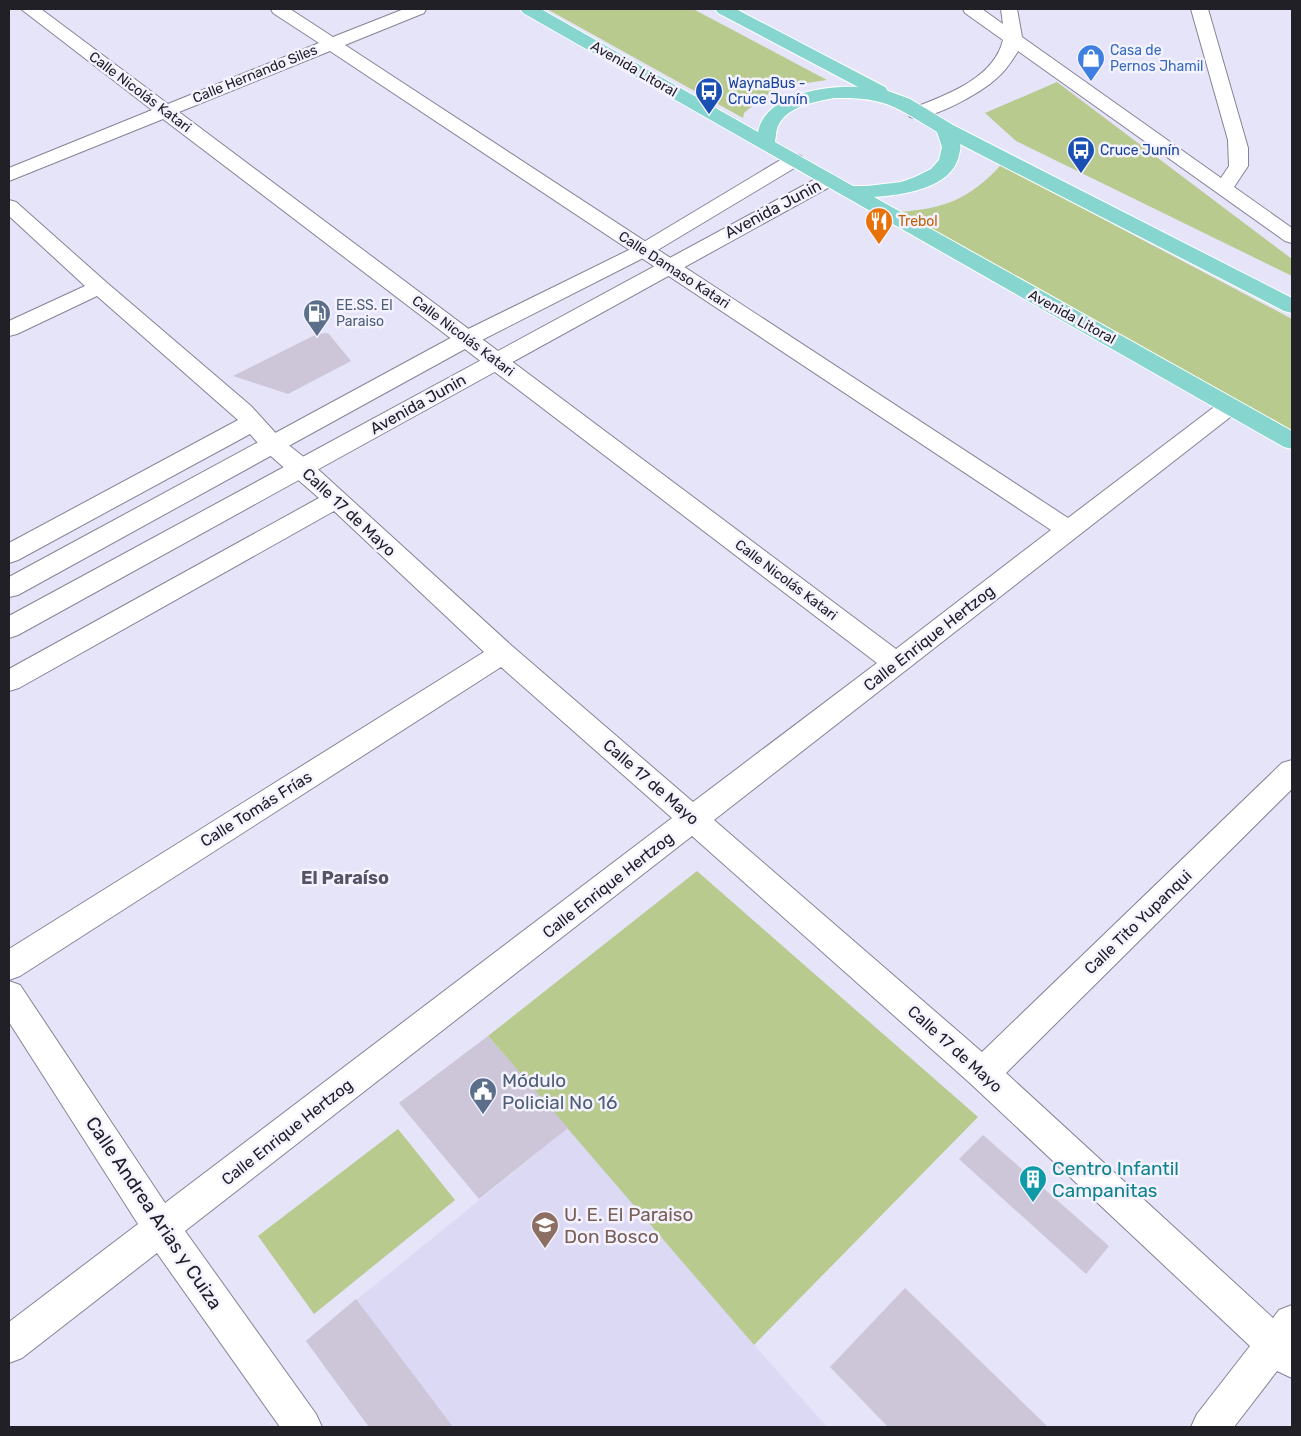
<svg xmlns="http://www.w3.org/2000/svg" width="1301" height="1436" font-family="Rubik,sans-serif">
<rect width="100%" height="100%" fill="#e6e4f9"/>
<path fill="#dcd9f5" d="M568 1128 754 1345 827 1427H369L306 1341Z"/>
<g fill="#b9ca8e">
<path d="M547 9H693L827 80 786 86 763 97 744 113 743 118Z"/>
<path d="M1057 82 1292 259V276L1016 141 985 113Z"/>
<path d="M1001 165 1292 319V433L899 212C946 208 968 200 1001 165Z"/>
<path d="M697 871 978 1117 754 1345 488 1036Z"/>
<path d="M398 1129 455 1200 314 1314 258 1236Z"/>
</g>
<g fill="#cdc5d8">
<path d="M328 333 351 361 288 394 233 376 317 334Z"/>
<path d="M488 1036 568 1128 479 1199 399 1103Z"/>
<path d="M983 1135 1109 1246 1086 1274 959 1159Z"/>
<path d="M905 1288 1048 1427H888L830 1367Z"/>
<path d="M356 1299 416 1378 453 1427H369L306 1341Z"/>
</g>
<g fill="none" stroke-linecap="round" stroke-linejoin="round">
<g stroke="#868396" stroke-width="2">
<g id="street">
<path d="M21 9H41L168 104 319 43 273 13 271 9H290L333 37 404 9H426L424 13 345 45 1068 518 1222 401 1230 398 1238 401 1241 406 1238 411 714 820 982 1052 1282 763 1292 760V789L1006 1073 1273 1318 1279 1310 1292 1305V1378L1277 1371 1234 1427H1191L1197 1414 1250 1346 971 1084 692 836 185 1231 316 1414 322 1427H280L157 1253 22 1358 9 1363V1322L138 1224 9 1022V981L20 985 165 1203 672 818 501 667 20 976 9 980V949L484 652 334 511 19 688 9 691V669L319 498 265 451 250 434 18 560 9 563V543L238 420 97 296 17 334 9 336V321L85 286 9 216V200L16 202 106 282 251 406 281 439 310 462 512 646 693 802 877 663 163 119 9 181V168L152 110ZM330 51 1051 530 896 649 179 112Z"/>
<path d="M963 9H982L1003 24 1001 9H1017L1022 37 1221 178 1229 166 1228 140 1191 9H1208L1248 148V166L1234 187 1292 228V243L1285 241 1018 51C1012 61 1006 70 997 78 982 92 930 122 910 117L908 113 910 109C944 96 994 79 1003 40L965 13Z"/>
</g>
</g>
<g stroke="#868396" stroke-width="2">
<g id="secondary">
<path d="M794 154 801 156 804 160 801 164 651 254 474 344 18 595 9 597V577L458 334 637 246 787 156Z"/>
<path d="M828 174 835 176 838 180 835 184 18 635 9 638V616L821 176Z"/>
</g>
</g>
<g stroke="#fff" stroke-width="2">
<path id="primary" d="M520 9H541L758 132C765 94 826 85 858 87L718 13 715 9H736L885 87 888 91 910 99 953 125 1292 298V313L1284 311 960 144C961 148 960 150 959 155 952 189 902 195 874 197L1292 431V449L1284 447 523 13ZM834 98C885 97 895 106 937 132L942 147 939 160 931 169 915 177 901 182 867 186H853L775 142C776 137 776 130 778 126 787 106 815 102 834 98Z"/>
</g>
<use href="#street" fill="#fff" fill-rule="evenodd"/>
<use href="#secondary" fill="#fff" fill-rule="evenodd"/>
<use href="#primary" fill="#86d6cf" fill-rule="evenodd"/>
</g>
<defs>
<g id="shop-pin" transform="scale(1.4375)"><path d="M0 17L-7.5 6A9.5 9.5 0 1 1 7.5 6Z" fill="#3f7fe0" stroke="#f4f2ff"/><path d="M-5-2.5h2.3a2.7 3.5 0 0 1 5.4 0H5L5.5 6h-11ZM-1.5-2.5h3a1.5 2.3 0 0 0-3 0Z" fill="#fff"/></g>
<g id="bus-pin" transform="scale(1.4375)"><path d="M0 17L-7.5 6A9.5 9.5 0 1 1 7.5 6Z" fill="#1a4fb4" stroke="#f4f2ff"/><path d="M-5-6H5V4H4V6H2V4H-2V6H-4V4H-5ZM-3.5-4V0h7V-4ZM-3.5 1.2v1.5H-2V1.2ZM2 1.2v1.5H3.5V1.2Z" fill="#fff"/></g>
<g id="restaurant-pin" transform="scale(1.4375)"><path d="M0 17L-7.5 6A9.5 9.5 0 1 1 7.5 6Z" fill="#e8710a" stroke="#f4f2ff"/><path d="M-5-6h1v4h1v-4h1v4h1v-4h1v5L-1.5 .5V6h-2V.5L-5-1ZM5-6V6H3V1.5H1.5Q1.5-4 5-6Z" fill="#fff"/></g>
<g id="fuel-pin" transform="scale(1.4375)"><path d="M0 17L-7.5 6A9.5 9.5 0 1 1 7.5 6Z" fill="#5c6f8a" stroke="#f4f2ff"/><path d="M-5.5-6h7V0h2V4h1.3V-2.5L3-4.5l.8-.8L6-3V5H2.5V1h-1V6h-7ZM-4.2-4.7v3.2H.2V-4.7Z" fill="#fff"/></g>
<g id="civic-pin" transform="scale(1.4375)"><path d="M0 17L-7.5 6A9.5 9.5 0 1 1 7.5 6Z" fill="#5c6f8a" stroke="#f4f2ff"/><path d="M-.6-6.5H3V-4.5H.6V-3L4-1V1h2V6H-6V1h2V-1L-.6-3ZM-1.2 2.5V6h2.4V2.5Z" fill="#fff"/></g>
<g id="building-pin" transform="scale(1.4375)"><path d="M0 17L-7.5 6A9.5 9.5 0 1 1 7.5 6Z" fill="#0f9aa8" stroke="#f4f2ff"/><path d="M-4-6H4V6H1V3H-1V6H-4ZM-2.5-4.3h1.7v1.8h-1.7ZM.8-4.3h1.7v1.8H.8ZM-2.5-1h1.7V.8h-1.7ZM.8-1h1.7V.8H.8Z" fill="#fff"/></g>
<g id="school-pin" transform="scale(1.4375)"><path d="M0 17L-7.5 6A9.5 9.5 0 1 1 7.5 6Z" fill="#8d6e63" stroke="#f4f2ff"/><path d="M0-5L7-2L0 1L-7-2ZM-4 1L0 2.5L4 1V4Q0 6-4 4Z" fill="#fff"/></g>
</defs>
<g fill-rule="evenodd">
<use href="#shop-pin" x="1091" y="58"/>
<use href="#bus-pin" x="709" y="91"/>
<use href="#bus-pin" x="1081" y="150"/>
<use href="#restaurant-pin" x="879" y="221"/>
<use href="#fuel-pin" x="317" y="313"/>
<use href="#civic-pin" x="483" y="1091"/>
<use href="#building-pin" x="1033" y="1179"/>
<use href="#school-pin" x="545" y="1225"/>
</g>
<g text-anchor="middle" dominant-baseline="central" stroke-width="5" stroke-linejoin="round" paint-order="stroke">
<g font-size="14" fill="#366cbe" stroke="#f4f2ff" text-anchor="start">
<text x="1110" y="50">Casa de<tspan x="1110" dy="16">Pernos Jhamil</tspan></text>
</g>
<g font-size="14" fill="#212027" stroke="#f4f2ff">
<text transform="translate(634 69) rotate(30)">Avenida Litoral</text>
<text transform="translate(255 74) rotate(-22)">Calle Hernando Siles</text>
<text transform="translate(140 92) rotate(37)">Calle Nicolás Katari</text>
<text transform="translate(674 270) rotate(33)">Calle Damaso Katari</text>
<text transform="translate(1072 317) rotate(29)">Avenida Litoral</text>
<text transform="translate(463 336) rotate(37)">Calle Nicolás Katari</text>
<text transform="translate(786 580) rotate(37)">Calle Nicolás Katari</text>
</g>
<g font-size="14" fill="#164399" stroke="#f4f2ff" text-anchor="start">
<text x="728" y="83">WaynaBus -<tspan x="728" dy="16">Cruce Junín</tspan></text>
<text x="1100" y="150">Cruce Junín</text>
</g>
<g font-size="14" fill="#c56008" stroke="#f4f2ff" text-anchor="start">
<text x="898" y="221">Trebol</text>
</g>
<g font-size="14" fill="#4e5e75" stroke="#f4f2ff" text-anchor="start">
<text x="336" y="305">EE.SS. El<tspan x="336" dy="16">Paraiso</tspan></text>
</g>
<g font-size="16" fill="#212027" stroke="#f4f2ff">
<text transform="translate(773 209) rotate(-28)">Avenida Junin</text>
<text transform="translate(418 404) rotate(-29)">Avenida Junin</text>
<text transform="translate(349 512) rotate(43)">Calle 17 de Mayo</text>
<text transform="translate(929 638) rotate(-38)">Calle Enrique Hertzog</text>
<text transform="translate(651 782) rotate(41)">Calle 17 de Mayo</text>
<text transform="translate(256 809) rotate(-32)">Calle Tomás Frías</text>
<text transform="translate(608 885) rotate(-38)">Calle Enrique Hertzog</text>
<text transform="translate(1138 922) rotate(-44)">Calle Tito Yupanqui</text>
<text transform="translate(955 1049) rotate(42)">Calle 17 de Mayo</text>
<text transform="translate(287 1132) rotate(-38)">Calle Enrique Hertzog</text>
</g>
<g font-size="18" font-weight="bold" fill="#555364" stroke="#f4f2ff">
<text x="345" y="878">El Paraíso</text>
</g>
<g font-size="19" fill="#4e5e75" stroke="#f4f2ff" text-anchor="start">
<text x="502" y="1080">Módulo<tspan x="502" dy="22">Policial No 16</tspan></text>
</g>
<g font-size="19" fill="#0d838f" stroke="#f4f2ff" text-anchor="start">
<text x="1052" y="1168">Centro Infantil<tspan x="1052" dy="22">Campanitas</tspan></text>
</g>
<g font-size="19" fill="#212027" stroke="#f4f2ff">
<text transform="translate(154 1213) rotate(56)">Calle Andrea Arias y Cuiza</text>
</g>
<g font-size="19" fill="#785e54" stroke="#f4f2ff" text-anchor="start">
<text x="564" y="1214">U. E. El Paraiso<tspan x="564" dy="22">Don Bosco</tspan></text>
</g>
</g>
<rect width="1301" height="1436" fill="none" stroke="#212027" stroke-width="20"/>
</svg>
